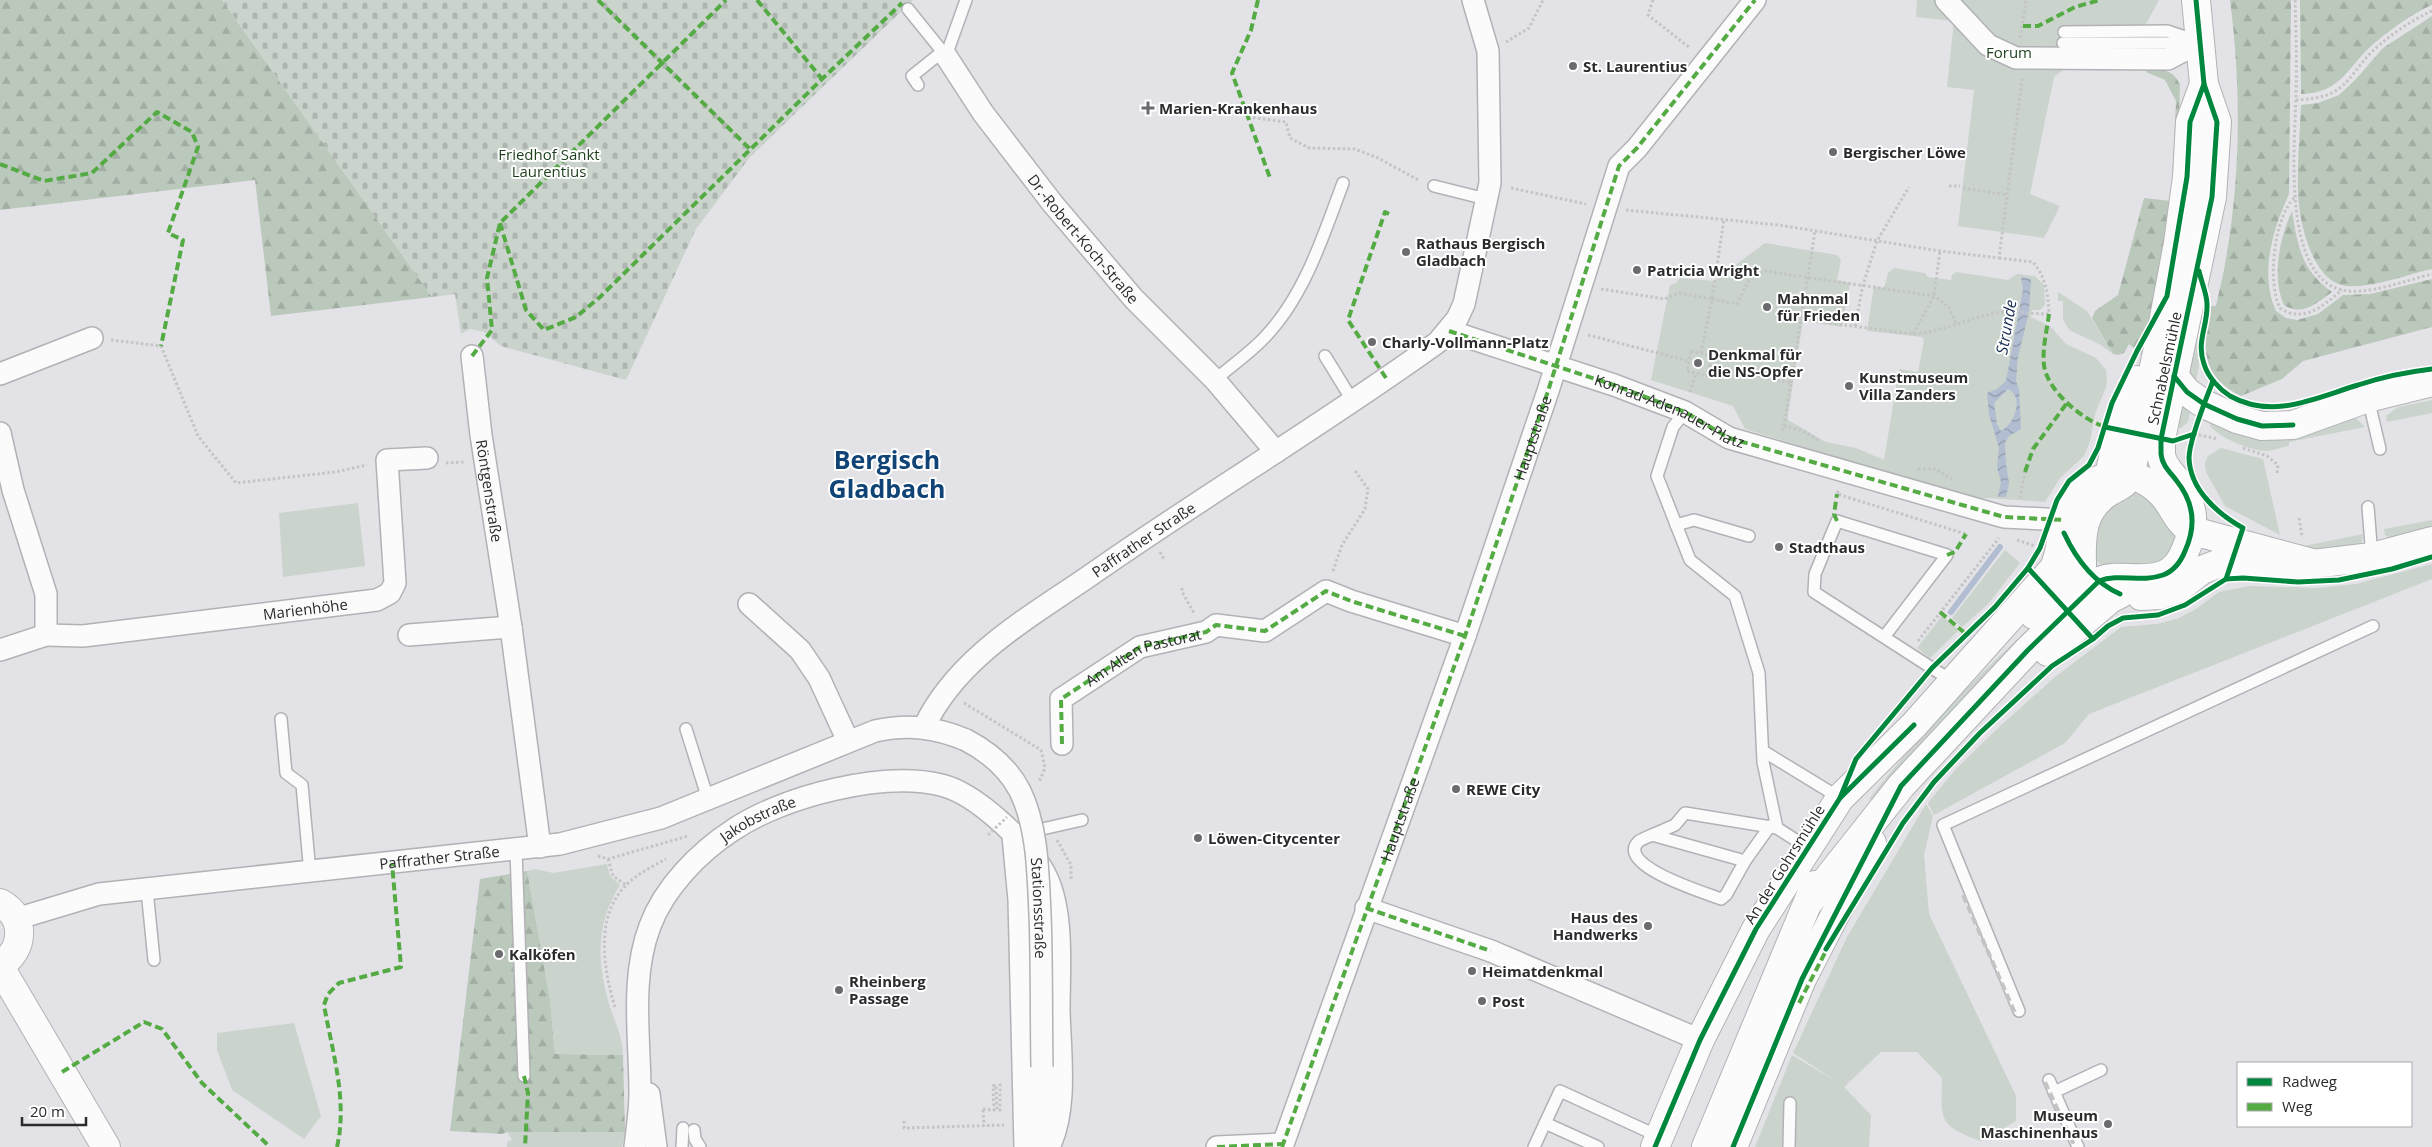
<svg xmlns="http://www.w3.org/2000/svg" width="2432" height="1147" font-family="'Open Sans',sans-serif">
<defs>
<pattern id="forest-firs" width="22" height="20" patternUnits="userSpaceOnUse" patternTransform="scale(1.25)"><rect width="22" height="20" fill="#bbc8bc"/><path d="M5 1l3.5 6h-7zM16 11l3.5 6h-7z" fill="#a1aca2"/></pattern>
<pattern id="cemetery-stones" width="16" height="16" patternUnits="userSpaceOnUse" patternTransform="scale(1.25)"><rect width="16" height="16" fill="#cad3cc"/><path d="M2 7V4a2 2 0 0 1 4 0v3zM10 15v-3a2 2 0 0 1 4 0v3z" fill="#aeb5b0"/></pattern>
<pattern id="water-waves" width="16" height="10" patternUnits="userSpaceOnUse" patternTransform="scale(1.25)"><rect width="16" height="10" fill="#b2bdd2"/><path d="M0 5q4-4 8 0t8 0" fill="none" stroke="#919aab"/></pattern>
</defs>
<rect width="100%" height="100%" fill="#e3e3e7"/>
<g fill="#cad3cc">
<path d="M1917 0H2159L2122 69H2064L2054 77 2030 194 2060 206 2044 238 1958 226 1974 90 1947 87 1954 21 1916 17Z"/>
<path d="M1765 243 1837 255 1841 260 1837 280 1850 283 1842 327 1803 321 1788 415V420L1826 442 1856 448 1884 460 1899 369 1918 372 1924 340 1922 337 1867 331 1874 286 1884 288 1888 273 1894 268 1925 273 1928 277 1951 280 1952 275 1956 272 2008 280 2017 274 2035 276 2044 285 2045 305 2040 310H2032L2031 317 2050 326 2066 344 2096 358 2106 370 2107 379 2106 387 2095 414 2090 441 2084 456 2060 478 2045 502 1988 498 1975 499 1745 429 1733 406 1651 380 1670 285 1676 283 1680 278 1714 281Z"/>
<path d="M2058 292 2087 311 2113 354 2101 345 2069 330 2063 319V301H2058Z"/>
<path d="M2197 335 2199 365 2195 388 2186 369Z"/>
<path d="M2432 400V413L2387 422 2386 416 2398 407Z"/>
<path d="M2177 403 2191 407 2188 422 2181 428 2172 426Z"/>
<path d="M2211 417H2355L2365 427 2289 442V446C2282 447 2272 451 2265 451 2249 450 2220 438 2210 426Z"/>
<path d="M2221 448 2263 459 2280 535 2225 506 2206 472 2205 463 2208 456Z"/>
<path d="M2135 490H2145L2178 539 2161 566H2104L2095 560 2093 528 2102 512Z"/>
<path d="M358 503 365 566 283 577 279 513Z"/>
<path d="M2432 520V528L2390 538 2385 535 2384 529Z"/>
<path d="M2363 534 2361 546 2324 553 2299 547Z"/>
<path d="M2005 550 2020 563 1988 604 1962 627 1952 618Z"/>
<path d="M2432 564V579L2089 714 2065 743 1934 815 1928 803 1954 771 1999 727 2055 677 2121 627 2157 624 2179 618 2196 609 2219 592 2249 586 2316 588 2356 584Z"/>
<path d="M2049 610 1935 728 1874 800 1869 799C1925 727 1982 671 2049 610Z"/>
<path d="M1942 616 1959 630 1930 658 1917 648Z"/>
<path d="M1926 804 1933 816 1924 855 1929 914 2016 1096V1121L1981 1141C1938 1126 1941 1120 1942 1078L1917 1052H1881L1844 1087 1871 1115 1869 1147H1755L1792 1055 1842 1085 1793 1053 1847 937Z"/>
<path d="M607 864 610 876 620 885C595 924 597 964 610 1007 616 1025 622 1035 623 1055L555 1054 550 1000 527 871 535 869 553 873Z"/>
<path d="M294 1023 321 1116 304 1139 232 1090 217 1050V1033Z"/>
<path d="M507 1132H625L622 1147H507V1142L512 1140Z"/>
</g>
<g fill="url(#forest-firs)">
<path d="M0 0H222L432 297 271 316 255 180 0 210Z"/>
<path d="M2230 0H2291L2289 194C2273 229 2259 273 2276 311L2286 318 2297 320 2318 314 2343 295 2370 294 2432 279V327L2303 361 2282 379 2241 396C2199 375 2203 346 2211 306H2216C2219 290 2224 274 2226 258 2241 174 2241 84 2230 0Z"/>
<path d="M2300 0H2432V5C2413 13 2393 28 2377 41 2348 64 2344 93 2301 94Z"/>
<path d="M2432 16V269C2405 275 2374 288 2346 286 2311 282 2298 217 2298 190 2297 162 2300 133 2301 105L2318 103 2339 95 2356 79 2383 48Z"/>
<path d="M2148 69C2162 70 2174 69 2180 85L2176 198 2149 332 2141 355 2129 344 2124 353 2118 355 2113 354 2092 318 2095 311 2118 295 2144 198 2171 201 2176 101 2165 80 2146 72Z"/>
<path d="M2292 211C2298 246 2301 270 2332 292 2317 303 2302 317 2284 305 2271 276 2280 237 2292 211Z"/>
<path d="M527 871 550 1000 555 1054 623 1055 625 1132H507L502 1134 450 1131 480 879Z"/>
</g>
<path fill="url(#cemetery-stones)" d="M222 0H913L750 157 696 229 626 380 501 346 484 332 470 329 461 334 455 294 432 297Z"/>
<path fill="url(#water-waves)" fill-rule="evenodd" d="M2021 277 2031 279 2029 312 2018 357 2016 381 2019 389 2021 429 2009 436 2005 443 2006 464 2009 483 2006 497H1998L2001 482 1997 467 1999 448 1989 414 1987 393 1997 389 2006 381 2023 289ZM2008 389C2025 397 2014 425 2001 431L1997 424 1994 403Z"/>
<g fill="none" stroke-linecap="round" stroke-linejoin="round">
<path stroke="#b2bdd2" stroke-width="6" d="M1951 612 2000 547"/>
<g stroke="#b2b2b6" stroke-width="14">
<g id="lane">
<path d="M908 9 946 56"/>
<path d="M2064 32 2167 31 2200 42"/>
<path d="M2063 43H2189"/>
<path d="M946 56 966 0"/>
<path d="M918 85 912 76 942 52"/>
<path d="M1434 186 1486 199"/>
<path d="M1325 356 1352 400"/>
<path d="M1215 380C1231 366 1250 353 1265 337 1305 295 1323 236 1343 183"/>
<path d="M2368 398 2380 449"/>
<path d="M2368 507 2372 557"/>
<path d="M1676 525 1694 520 1749 536"/>
<path d="M1884 637 1947 555 1837 521 1815 574 1814 592 1952 681"/>
<path d="M281 719 286 773 302 785 310 873"/>
<path d="M686 729 708 799"/>
<path d="M1763 751 1840 798"/>
<path d="M1777 828 1808 848"/>
<path d="M1029 832 1082 820"/>
<path d="M1652 835 1675 825 1685 813 1777 828 1763 762 1759 673 1735 596 1690 560 1657 476 1673 427 1685 412"/>
<path d="M516 850 524 1076"/>
<path d="M1745 861 1726 895 1721 899C1706 893 1616 866 1638 842 1641 839 1648 837 1652 835L1745 861 1770 826"/>
<path d="M147 890 154 960"/>
<path d="M2019 1011 1943 825 2373 626"/>
<path d="M2049 1080 2078 1147"/>
<path d="M2054 1092 2101 1070"/>
<path d="M1545 1123 1598 1147"/>
<path d="M694 1130 695 1139 700 1147"/>
<path d="M682 1147 683 1128"/>
<path d="M1534 1147 1560 1091 1660 1137"/>
<path d="M1789 1147 1790 1103"/>
</g>
</g>
<g stroke="#b2b2b6" stroke-width="24">
<g id="street">
<path d="M1946 0 1988 45 2016 58 2168 59 2200 42"/>
<path id="s1" d="M946 56 983 113 1053 204 1134 299 1215 380 1276 452"/>
<path d="M1449 331 1614 385 1685 412 1729 438 2004 517 2065 520"/>
<path id="s2" d="M472 356 481 435 511 627 540 847"/>
<path d="M0 374 92 338"/>
<path d="M0 433 13 490 46 594V635L0 650"/>
<path d="M749 604 800 650 819 678 848 741"/>
<path id="s3" d="M46 635 83 636 377 600 390 593 395 583 387 460 427 458"/>
<path d="M409 635 511 627"/>
<path id="s4" d="M924 727C959 654 1034 615 1098 570 1210 492 1327 422 1438 342L1457 319 1464 304 1490 183 1488 51 1473 0"/>
<path id="s5" d="M1062 744 1061 699 1140 647 1206 632 1216 625 1265 631 1326 591 1351 601 1465 636"/>
<path d="M1013 836 1019 900 1025 1147"/>
<path d="M1366 908 1491 951 1700 1040"/>
<path id="s6" d="M16 919 99 894 560 844 661 818 875 731C908 724 935 727 966 740"/>
<path d="M1042 1067 1045 1146"/>
<path d="M649 1094 656 1147"/>
<path id="s7" d="M635 1147C637 1129 640 1111 640 1093 640 1038 630 978 650 926 664 888 699 852 733 830 783 796 883 771 941 785 976 793 1032 846 1047 878 1064 915 1059 970 1059 1010 1060 1053 1068 1108 1049 1147"/>
<path d="M1217 1147 1282 1144"/>
<path d="M1282 1147 1465 636 1548 391 1619 166 1637 148 1755 0"/>
</g>
</g>
<g stroke="#b2b2b6" stroke-width="30">
<g id="secondary">
<path d="M2174 376 2187 392 2204 404 2237 419 2262 426 2293 425 2368 398 2432 382"/>
<path d="M2109 475 2125 408 2136 380"/>
<path d="M2082 564C2081 535 2082 509 2109 492 2117 487 2125 485 2130 476L2160 339 2178 243 2187 177 2190 122 2204 84"/>
<path d="M2141 596 2160 595 2179 588 2202 570 2225 561 2278 568 2372 557 2432 541"/>
<path d="M2034 615 2074 578 2082 564"/>
<path d="M2048 652 2110 599 2120 594"/>
<path d="M1809 902 1901 786 2028 650 2099 581C2120 573 2141 583 2163 575 2174 571 2181 561 2185 551 2197 525 2194 502 2176 480 2170 472 2162 465 2161 454 2161 449 2161 444 2161 439L2212 197 2217 122 2204 84 2196 0"/>
<path d="M0 903C27 917 24 951 0 965"/>
<path d="M0 967 106 1147"/>
<path d="M1655 1147 1700 1040 1756 929 1840 798 1914 725 2054 568C2062 550 2060 536 2066 520 2080 477 2124 459 2159 491 2173 503 2176 523 2193 531L2316 564"/>
<path d="M1706 1147 1815 885"/>
<path d="M1733 1147 1802 979 1872 843"/>
</g>
</g>
<g stroke="#c4c4c5" stroke-width="3" stroke-dasharray="2.5 2.5" stroke-linecap="butt">
<path d="M1653 0 1648 15 1690 48"/>
<path d="M2295 0C2296 32 2297 64 2296 95 2295 142 2281 276 2342 290 2367 296 2407 280 2432 274"/>
<path d="M2020 38 2026 0"/>
<path d="M1506 42 1529 28 1543 0"/>
<path d="M2296 100C2310 99 2325 98 2337 90 2350 81 2356 69 2366 58 2381 41 2411 20 2432 11"/>
<path d="M1248 117 1286 122 1290 138 1309 148 1355 149 1378 158 1420 181"/>
<path d="M1949 186H1960"/>
<path d="M1511 188 1586 204"/>
<path d="M1963 188 2007 195"/>
<path d="M2294 198C2274 218 2267 283 2280 308 2303 324 2323 306 2342 290"/>
<path d="M1626 210 1779 225 1940 251 1999 258 2022 79"/>
<path d="M1601 289 1665 299 1679 293 1712 299 1724 219"/>
<path d="M1800 319 1913 334C1941 332 1967 319 1995 313 2013 310 2031 314 2049 314 2048 293 2046 278 2033 262L1999 258"/>
<path d="M1855 326 1863 285 1877 241 1909 187"/>
<path d="M1913 334 1934 296 1940 251"/>
<path d="M1588 335 1689 361"/>
<path d="M111 340 161 346 198 436 236 483 335 472 367 465"/>
<path d="M1691 351 1712 356 1707 376 1687 371Z"/>
<path d="M1701 353 1712 299 1737 304 1749 280 1765 271 1934 296 1949 307 1956 324"/>
<path d="M1709 365 1791 383 1784 426 1781 432"/>
<path d="M1791 383 1815 231"/>
<path d="M1690 392 1696 373"/>
<path d="M1784 426 1803 431 1818 440"/>
<path d="M2194 434 2218 439"/>
<path d="M2243 448 2267 456 2278 465 2277 473"/>
<path d="M446 463 465 462"/>
<path d="M1918 469H1935L1952 479"/>
<path d="M1838 491 1837 494 1966 534"/>
<path d="M2020 498 2025 472"/>
<path d="M2299 518 2302 537"/>
<path d="M2017 540 2035 546"/>
<path d="M1160 552 1164 559"/>
<path d="M1333 571 1342 545 1365 509 1368 489 1354 469"/>
<path d="M1182 588V592L1194 613"/>
<path d="M1918 641 1999 538"/>
<path d="M964 703 1041 750 1045 768 1039 782"/>
<path d="M1057 840 1071 865V880"/>
<path d="M598 856 608 859 688 836"/>
<path d="M608 859 613 876 626 885"/>
<path d="M615 1007C602 965 594 909 633 879 643 871 655 865 666 859"/>
<path d="M983 1109 994 1110 993 1086 996 1085 997 1110H1000V1085H1003"/>
<path d="M983 1110 984 1126"/>
<path d="M904 1121V1128L1004 1125"/>
</g>
<use href="#lane" stroke="#fbfbfb" stroke-width="11"/>
<use href="#street" stroke="#fbfbfb" stroke-width="21"/>
<use href="#secondary" stroke="#fbfbfb" stroke-width="28"/>
<g stroke="#c4c4c4" stroke-width="4" stroke-dasharray="8 4" stroke-linecap="butt">
<path d="M1963 895 2015 1013"/>
<path d="M2045 1082 2075 1147"/>
</g>
<g stroke="#b2b2b6" stroke-width="24" stroke-linecap="butt">
<g id="street-bridge">
<path id="s8" d="M966 740C989 752 1008 768 1020 791 1038 828 1038 874 1040 914 1042 965 1041 1016 1042 1067"/>
</g>
</g>
<path stroke="#c4c4c5" stroke-width="3" stroke-dasharray="2.5 2.5" stroke-linecap="butt" d="M988 835 1007 817"/>
<use href="#street-bridge" stroke="#fbfbfb" stroke-width="21"/>
<g stroke="#54ab44" stroke-width="4" stroke-dasharray="8 4" stroke-linecap="butt">
<path d="M598 0 750 149"/>
<path d="M757 0 822 79"/>
<path d="M1258 0 1251 30 1232 73 1270 178"/>
<path d="M2023 26H2038L2075 7 2100 0"/>
<path d="M0 164 44 181 92 173 157 112 192 132 198 147 168 233 183 240 161 346"/>
<path d="M500 223 526 310 544 330 576 317 600 297 822 79 902 3"/>
<path d="M1782 299 1804 296"/>
<path d="M2049 314C2047 330 2042 349 2044 365 2047 391 2084 422 2109 428"/>
<path id="s9" d="M1449 331 1614 385 1685 412 1729 438 2004 517 2065 520"/>
<path d="M472 356 492 330 487 278 500 223 726 0"/>
<path d="M1386 378 1348 320 1385 212 1389 214"/>
<path d="M2025 472 2033 449 2067 403"/>
<path d="M1837 521 1834 514 1837 494"/>
<path d="M1947 555 1955 552 1966 534"/>
<path d="M1940 612 1966 634"/>
<path d="M1062 744 1061 699 1140 647 1206 632 1216 625 1265 631 1326 591 1351 601 1465 636"/>
<path d="M1366 908 1491 951"/>
<path d="M1799 1003 1828 947"/>
<path d="M62 1072 144 1022 162 1029 202 1083 270 1147"/>
<path d="M524 1076 528 1093 525 1147"/>
<path d="M337 1147C348 1100 332 1051 324 1005L328 994 339 983 401 967 392 863"/>
<path d="M1217 1147 1282 1144"/>
<path id="s10" d="M1282 1147 1465 636 1548 391 1619 166 1637 148 1755 0"/>
</g>
<g stroke="#fff" stroke-width="8">
<g id="cycleway">
<path d="M2199 271C2201 281 2207 294 2207 304 2208 326 2196 341 2204 364 2208 377 2219 389 2230 396 2273 420 2315 398 2358 385 2382 377 2407 372 2432 369"/>
<path d="M2174 376 2187 392 2204 404 2237 419 2262 426 2293 425"/>
<path d="M2213 381C2206 399 2189 440 2189 458 2190 490 2218 514 2243 528L2226 579"/>
<path d="M2105 427 2173 441 2194 434"/>
<path d="M2064 533C2076 559 2093 582 2120 594"/>
<path d="M2028 568 2093 639"/>
<path d="M1840 798 1856 759 1932 668 1995 607 2028 568 2040 548 2057 500 2069 481 2089 465 2098 448 2112 403 2137 351 2167 296 2187 177 2190 122 2204 84"/>
<path d="M1826 949 1903 823 1934 782 1980 733 2052 666 2093 639 2108 626 2123 618 2158 615 2185 605 2226 579 2243 578 2298 582 2339 580 2392 569 2432 557"/>
<path d="M1655 1147 1700 1040 1756 929 1840 798 1914 725"/>
<path d="M1733 1147 1802 979 1901 786 2028 650 2099 581C2120 573 2141 583 2163 575 2174 571 2181 561 2185 551 2197 525 2194 502 2176 480 2170 472 2162 465 2161 454 2161 449 2161 444 2161 439L2212 197 2217 122 2204 84 2196 0"/>
</g>
</g>
<use href="#cycleway" stroke="#00873e" stroke-width="5"/>
</g>
<g fill="#6b6b6f" stroke="#fff" stroke-width="2">
<circle cx="1573" cy="66" r="5"/>
<path d="M1145.5 100.5h5v5h5v5h-5v5h-5v-5h-5v-5h5z"/>
<circle cx="1833" cy="152" r="5"/>
<circle cx="1406" cy="252" r="5"/>
<circle cx="1637" cy="270" r="5"/>
<circle cx="1767" cy="307" r="5"/>
<circle cx="1372" cy="342" r="5"/>
<circle cx="1698" cy="363" r="5"/>
<circle cx="1849" cy="386" r="5"/>
<circle cx="1779" cy="547" r="5"/>
<circle cx="1456" cy="789" r="5"/>
<circle cx="1198" cy="838" r="5"/>
<circle cx="1648" cy="926" r="5"/>
<circle cx="499" cy="954" r="5"/>
<circle cx="1472" cy="971" r="5"/>
<circle cx="839" cy="990" r="5"/>
<circle cx="1482" cy="1001" r="5"/>
<circle cx="2108" cy="1124" r="5"/>
</g>
<g text-anchor="middle" dominant-baseline="central" stroke-width="4" stroke-linejoin="round" paint-order="stroke">
<g font-size="15" fill="#1c3f1b" stroke="#fff">
<text x="2009" y="52">Forum</text>
<text x="549" y="154">Friedhof Sankt<tspan x="549" dy="17">Laurentius</tspan></text>
</g>
<g font-size="15" font-weight="bold" fill="#2b2b2e" stroke="#fff" text-anchor="start">
<text x="1583" y="66">St. Laurentius</text>
<text x="1159" y="108">Marien-Krankenhaus</text>
<text x="1843" y="152">Bergischer Löwe</text>
<text x="1416" y="243">Rathaus Bergisch<tspan x="1416" dy="17">Gladbach</tspan></text>
<text x="1647" y="270">Patricia Wright</text>
<text x="1777" y="298">Mahnmal<tspan x="1777" dy="17">für Frieden</tspan></text>
<text x="1382" y="342">Charly-Vollmann-Platz</text>
<text x="1708" y="354">Denkmal für<tspan x="1708" dy="17">die NS-Opfer</tspan></text>
<text x="1859" y="377">Kunstmuseum<tspan x="1859" dy="17">Villa Zanders</tspan></text>
<text x="1789" y="547">Stadthaus</text>
<text x="1466" y="789">REWE City</text>
<text x="1208" y="838">Löwen-Citycenter</text>
<text x="1638" y="917" text-anchor="end">Haus des<tspan x="1638" dy="17">Handwerks</tspan></text>
<text x="509" y="954">Kalköfen</text>
<text x="1482" y="971">Heimatdenkmal</text>
<text x="849" y="981">Rheinberg<tspan x="849" dy="17">Passage</tspan></text>
<text x="1492" y="1001">Post</text>
<text x="2098" y="1115" text-anchor="end">Museum<tspan x="2098" dy="17">Maschinenhaus</tspan></text>
</g>
<g font-size="15" fill="#2b2b2e" stroke="#fff">
<text stroke="none"><textPath href="#s1" startOffset="229">Dr.-Robert-Koch-Straße</textPath></text>
<text transform="translate(2164 368) rotate(-78)">Schnabelsmühle</text>
<text stroke="none"><textPath href="#s9" startOffset="235">Konrad-Adenauer-Platz</textPath></text>
<text stroke="none"><textPath href="#s10" startOffset="752">Hauptstraße</textPath></text>
<text stroke="none"><textPath href="#s2" startOffset="136">Röntgenstraße</textPath></text>
<text stroke="none"><textPath href="#s4" startOffset="292">Paffrather Straße</textPath></text>
<text stroke="none"><textPath href="#s3" startOffset="261">Marienhöhe</textPath></text>
<text stroke="none"><textPath href="#s5" startOffset="139">Am Alten Pastorat</textPath></text>
<text stroke="none"><textPath href="#s10" startOffset="348">Hauptstraße</textPath></text>
<text stroke="none"><textPath href="#s7" startOffset="379">Jakobstraße</textPath></text>
<text stroke="none"><textPath href="#s6" startOffset="429">Paffrather Straße</textPath></text>
<text transform="translate(1784 864) rotate(-58)">An der Gohrsmühle</text>
<text stroke="none"><textPath href="#s8" startOffset="195">Stationsstraße</textPath></text>
</g>
<g font-size="16" font-style="italic" fill="#172c52" stroke="#fff">
<text transform="translate(2006 327) rotate(-80)">Strunde</text>
</g>
<g font-size="25" font-weight="bold" fill="#114476" stroke="#fff">
<text x="887" y="459">Bergisch<tspan x="887" dy="29">Gladbach</tspan></text>
</g>
</g>
<rect x="2237" y="1062" width="175" height="65" fill="#ffffff" stroke="#aaaaab"/>
<rect x="2247" y="1078" width="25" height="8" fill="#00873e" stroke="#aaaaab"/>
<text x="2282" y="1087" font-size="15" fill="#2b2b2e">Radweg</text>
<rect x="2247" y="1103" width="25" height="8" fill="#54ab44" stroke="#aaaaab"/>
<text x="2282" y="1112" font-size="15" fill="#2b2b2e">Weg</text>
<path d="M22 1117v8h64v-8" fill="none" stroke="#2b2b2e" stroke-width="2.5"/>
<text x="30" y="1117" font-size="15" fill="#2b2b2e" stroke="#ffffff" stroke-width="4" paint-order="stroke">20 m</text>
</svg>
